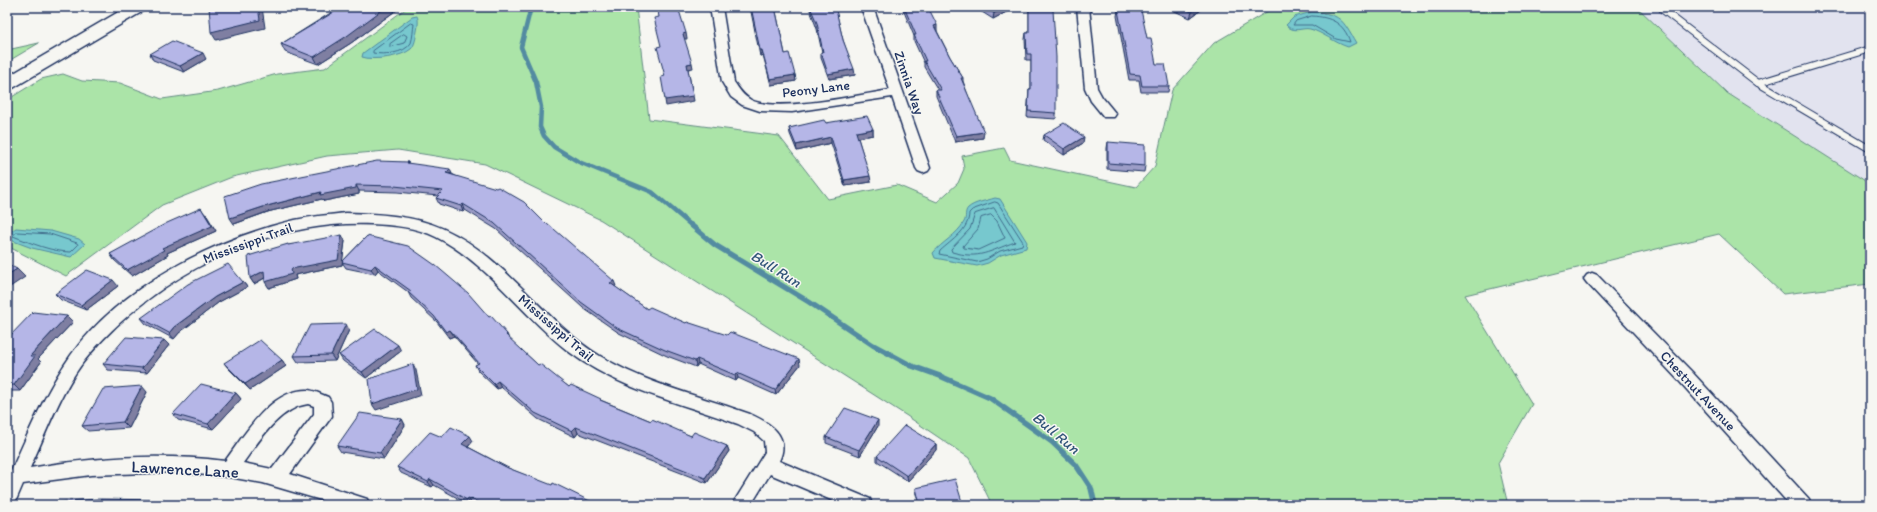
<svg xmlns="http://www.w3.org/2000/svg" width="1877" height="512" font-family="Itim,sans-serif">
<rect width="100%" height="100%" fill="#f6f6f2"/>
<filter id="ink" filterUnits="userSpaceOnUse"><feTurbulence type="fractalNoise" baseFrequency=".025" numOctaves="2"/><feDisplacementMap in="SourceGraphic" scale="8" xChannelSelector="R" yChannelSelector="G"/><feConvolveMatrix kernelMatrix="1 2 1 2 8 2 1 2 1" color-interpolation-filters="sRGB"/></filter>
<g filter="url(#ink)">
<path fill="#e2e3ef" d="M1637 7H1870V184L1727 93Z"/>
<g fill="#abe4a8" stroke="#638a83">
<path d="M408 7H636L649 119 779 136 828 199 897 185 937 202 958 183 964 169 962 156 1004 148 1010 160 1136 187 1155 166 1172 90 1214 43 1275 7H1637L1727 93 1870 184V284L1783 294 1719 234 1465 295 1532 404 1498 463 1508 505H992L969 458 907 416 601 220 485 164 398 150 327 156 232 177 162 205 66 276 7 246V100L41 79 63 74 82 81 120 83 162 99 218 91 277 74 325 68Z"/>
<path d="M39 43 7 62V50Z"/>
</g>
<g fill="#77c8ce" stroke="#528ba1">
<path d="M1312 12C1341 14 1342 19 1356 43L1348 47C1335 43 1322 32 1310 29 1302 27 1294 34 1286 25L1294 17Z"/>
<path d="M417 16C419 20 418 26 417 31 416 37 415 45 411 49 402 57 373 61 362 57L363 53 412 17Z"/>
<path d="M995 198 1000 199 1027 242 1026 248 1001 255 988 263 977 266 935 258 933 253C942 242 957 235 964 222 967 217 964 212 968 208 975 202 986 201 995 198Z"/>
<path d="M16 228 51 231 79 239 85 244 71 257 32 248 8 239V233Z"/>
</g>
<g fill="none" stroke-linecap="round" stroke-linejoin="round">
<g stroke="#406c8b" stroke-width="1">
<path d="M1312 16C1331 17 1344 23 1350 42L1336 39 1312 25H1293L1296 21Z"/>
<path d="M411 23 414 24C413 30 413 37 411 43 404 54 384 55 373 53V51Z"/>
<path d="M404 34 407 36 404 43 390 47V44Z"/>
<path d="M995 202 998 203 1023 242 1022 245 1000 251 987 259 977 262 939 254 940 251C952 240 969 230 969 213L972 210Z"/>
<path d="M994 208 1015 242C989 251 980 260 952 252L951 249 970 229 975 214Z"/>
<path d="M991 215 997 221 1005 238 979 250 964 248 963 246 978 229 981 218Z"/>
<path d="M17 232 50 234 77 243 78 245 71 252C52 252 31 243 13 236Z"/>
</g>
<path stroke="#528ba1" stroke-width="4.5" d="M531 7 521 47 536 82 541 107 540 127 544 136 554 147 579 162 652 192 692 226"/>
<path stroke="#528ba1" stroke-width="5.5" d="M691 225 715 245 809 302 873 345 912 366 940 376 990 398 1052 442 1076 465 1091 488 1095 505"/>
<g stroke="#1b2f5e" stroke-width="8">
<g id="lane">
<path d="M1671 7 1663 10 1758 83"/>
<path d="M1870 49 1758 83 1870 149"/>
</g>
</g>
<g stroke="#1b2f5e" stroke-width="3">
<g id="street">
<path d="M710 7H722L734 82C739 89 743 96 751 100 778 113 858 95 890 90L861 7H873L930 168 928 171 923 173 918 171 916 168 892 97 792 112 760 111 742 105 731 97 722 82Z"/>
<path d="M1077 7H1089L1097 88 1102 97 1116 114 1114 117H1104L1091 101 1085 88Z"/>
<path d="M346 213C379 214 413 215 444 229 506 257 543 321 600 356 646 384 700 396 750 414 770 423 791 436 779 461L870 499 872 505H843L770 474 751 505H732L765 452 764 441 754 432 738 424C681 403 617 389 568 351 522 316 489 264 436 237 416 227 393 225 371 224 266 220 157 275 89 355 63 385 47 431 30 468 95 457 160 453 225 461 245 434 270 390 307 390 314 390 322 395 328 397L331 402 332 416 290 474 367 499 369 505H338L263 483 229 477 174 472 91 475 23 484 14 505H7V472L11 471C29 432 46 390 71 355 121 286 214 239 295 220 312 216 329 215 346 213ZM308 404 314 406V414L272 469 243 463C259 441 279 408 308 404Z"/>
<path d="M1592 273 1597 275 1692 372 1809 499 1811 505H1790L1680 382 1587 283 1584 279 1587 275Z"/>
</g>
</g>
<g stroke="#1b2f5e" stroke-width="3">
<path id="secondary" d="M127 7H147L145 10 13 88 7 89V77Z"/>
</g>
<use href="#lane" stroke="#f6f6f2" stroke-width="6"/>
<use href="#street" fill="#f6f6f2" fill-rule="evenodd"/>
<use href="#secondary" fill="#f6f6f2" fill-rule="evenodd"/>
</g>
<g fill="#9c9dc7" stroke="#1b2f5e">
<path d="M338 7H397L398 9 351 43 318 64 285 52 281 44 332 12V11Z"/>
<path d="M750 7H775L785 54 795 75 796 81 771 85 763 55 760 56Z"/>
<path d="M809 7H835L843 40 855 75 829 79 821 58V52H822L817 29 810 10Z"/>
<path d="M902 7H928L937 31 950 57 963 78V81L983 138 955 142 936 96V90H938L924 67V63L914 41V36Z"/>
<path d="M974 7H1014V8L993 19Z"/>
<path d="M1168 7H1205L1190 18 1168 8Z"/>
<path d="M1029 10 1056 113V119L1027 117 1029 89H1031V60H1026L1025 39 1026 33H1029Z"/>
<path d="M1118 10 1147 38 1156 64 1169 86 1168 92H1141L1139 80H1129L1117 16Z"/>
<path d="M150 54 206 59 184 72 153 60Z"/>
<path d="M826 123 873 129V135L858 138 871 182 845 186 831 143 797 151 790 134 789 128Z"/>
<path d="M1044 135 1083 143 1064 155 1043 140Z"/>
<path d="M1108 142 1145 166 1144 172 1107 169V148Z"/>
<path d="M408 162 409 164 452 174 546 224 616 286 615 287 647 309 800 365 776 395 738 378 736 381 698 364 696 367 667 356 619 333 583 308 496 229 465 210 463 212 439 204 436 198 438 196 397 192 359 191V194L324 201 322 199 267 212 234 224Z"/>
<path d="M206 214 216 231 167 253 168 255 132 276 114 260 110 254Z"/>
<path d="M367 236 489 317 507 334 509 339 538 365 569 387 651 421 691 436 727 446 729 451 707 483 578 433 575 437 538 419 501 387 497 389 478 371 475 365 478 364 454 336 449 338 437 322 411 298 408 292 378 270 375 274 346 268 342 262V265L295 275 296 279 269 288 265 278 254 284 250 278 289 245 345 241 342 262Z"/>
<path d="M243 282 247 287 219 302 179 333 174 339 146 324 141 318Z"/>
<path d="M118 286 86 310 61 300 55 294Z"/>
<path d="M73 322 38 359 41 362 20 391H7V339Z"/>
<path d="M349 330 335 361 298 362 294 356Z"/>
<path d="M169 345 147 373 108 370 103 364Z"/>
<path d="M401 351 366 378 343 361 339 355Z"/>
<path d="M282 360 286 366 250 390 228 368 224 363Z"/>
<path d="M147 392 129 428 88 431 82 426Z"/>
<path d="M236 393 241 399 213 429 178 420 173 414Z"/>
<path d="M402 419 405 425 384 459 341 452 337 446Z"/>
<path d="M878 426 860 456 826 443V437Z"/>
<path d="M442 437 473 441 468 447 508 468 598 505H475L472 504 470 505 434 485 432 487 401 473 397 467Z"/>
<path d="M936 444V450L908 481 877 461V456Z"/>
<path d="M916 488 963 505H919L916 494Z"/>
</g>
<g fill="#7f7fa2" stroke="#1b2f5e">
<path d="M258 7H262L265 28 216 40 211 32Z"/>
<path d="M386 7H397L398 9 351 43 318 64 314 57Z"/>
<path d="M678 7H684L685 10 678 11Z"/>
<path d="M1006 7H1014V8L993 19 994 13Z"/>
<path d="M1199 7H1205L1190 18 1192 12Z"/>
<path d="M937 25V31L934 32V26Z"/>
<path d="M686 33 687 39H684L683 34Z"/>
<path d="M760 50H762L763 55 760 56Z"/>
<path d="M203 53 206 59 184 72 180 66Z"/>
<path d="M692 63 693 68 688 69 694 101 666 106 665 100 687 64Z"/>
<path d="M854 69 855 75 829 79 828 74Z"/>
<path d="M795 75 796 81 771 85 770 79Z"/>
<path d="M873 129V135L856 138V132Z"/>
<path d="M984 132 983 138 955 142 956 136Z"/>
<path d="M831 137V143L797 151 796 145Z"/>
<path d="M1084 137 1083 143 1064 155V149Z"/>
<path d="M450 169 452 174 446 173Z"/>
<path d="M870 176 871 182 845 186 844 180Z"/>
<path d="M356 185 359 191V194L324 201 322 199 267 212 234 224 230 218 263 207 321 192Z"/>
<path d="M463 204 465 210 463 212 461 206Z"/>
<path d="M201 208 216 231 167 253 168 255 132 276 127 270 162 248Z"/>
<path d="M342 235 345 241 342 265 295 275 296 279 269 288 265 282 291 269Z"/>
<path d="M375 265 378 270 375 274 371 269Z"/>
<path d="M17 269 25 277 7 289V275Z"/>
<path d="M264 271 268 276 254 284 250 278Z"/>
<path d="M113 280 118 286 86 310 81 305Z"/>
<path d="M614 281 616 286 612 289 610 283Z"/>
<path d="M243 282 247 287 219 302 179 333 174 339 169 333 174 327 215 297Z"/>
<path d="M67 316 73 322 38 359 41 362 20 391 14 385 30 356Z"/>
<path d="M346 324 349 330 335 361 331 355Z"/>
<path d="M450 330 454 336 449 338 446 332Z"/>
<path d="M164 340 169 345 147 373 142 368Z"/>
<path d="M398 345 401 351 366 378 362 372Z"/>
<path d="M697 359 698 364 696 367 695 361Z"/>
<path d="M799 359 800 365 776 395 775 390Z"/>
<path d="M282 360 286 366 250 390 245 384Z"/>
<path d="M413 364 416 370 421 395 376 410 372 404Z"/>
<path d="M737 373 738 378 736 381 735 375Z"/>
<path d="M498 381 501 387 497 389 494 384Z"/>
<path d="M142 386 147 392 129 428 123 422Z"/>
<path d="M236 393 241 399 213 429 208 424Z"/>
<path d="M402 419 405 425 384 459 380 453Z"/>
<path d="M878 420V426L860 456 859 450Z"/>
<path d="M576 427 578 433 575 437 572 431Z"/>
<path d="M470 436 473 441 465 450 462 444Z"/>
<path d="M936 444V450L908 481 907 476Z"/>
<path d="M727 446 729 451 707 483 705 478Z"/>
<path d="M430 479 434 485 432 487 428 482Z"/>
<path d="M468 498 472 504 471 505 467 500Z"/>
</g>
<g fill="#b5b6e7" stroke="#1b2f5e">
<path d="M209 7H258L260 20 211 32Z"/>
<path d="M338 7H386L347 36 314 57 281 44 334 12 332 11Z"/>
<path d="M657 7H678L686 33 683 34 692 63 687 64 693 96 665 100 661 77 665 76 657 47 661 46 654 18 659 17Z"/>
<path d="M751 7H775L785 54 789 53 795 75 770 79 762 50H760Z"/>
<path d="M810 7H835L836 10 843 40 854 69 828 74 821 52H823L817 23Z"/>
<path d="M904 7H928L937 25 934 26 950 57 963 78H961L984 132 956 136 936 90H941L924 61H926L914 35H916Z"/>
<path d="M983 7H1006L994 13Z"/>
<path d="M1179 7H1199L1192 12Z"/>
<path d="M1029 10H1053L1056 57V113L1028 111 1029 89H1031V54H1027L1026 33H1029Z"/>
<path d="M1118 10H1141L1147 38H1151L1156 64H1165L1169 86H1142L1140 75 1130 74Z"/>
<path d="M172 41 203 53 180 66 150 54Z"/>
<path d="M867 116 873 129 856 132 870 176 844 180 831 137 796 145 789 128 824 120 826 123Z"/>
<path d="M1064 123 1084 137 1064 149 1044 135Z"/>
<path d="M1108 142 1145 145V166L1108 163Z"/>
<path d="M377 161 408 162 407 163 450 169 446 173 496 188 498 187 524 202 546 224 547 223 614 281 610 283 647 309 650 307 686 323 687 322 727 335 730 332 799 359 775 390 737 373 735 375 697 359 695 361 665 350 617 328 581 302 494 223 463 204 461 206 436 198 443 191 394 186 356 185V188L320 195 321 192 263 207 230 218 225 196 261 184Z"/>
<path d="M201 208 212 226 162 248 164 250 127 270 110 254 167 223Z"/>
<path d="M342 235 338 260 291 269 292 274 265 282 264 271 250 278 248 256 288 244V245Z"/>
<path d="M367 236 408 246 435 265 468 293 489 317 491 316 507 334 506 335 538 365 540 364 569 387 571 385 601 399 600 400 651 421 652 419 691 436 694 432 727 446 705 478 576 427 572 431 535 413 498 381 494 384 475 365 479 363 450 330 446 332 434 316 408 292 411 291 375 265 371 269 342 262Z"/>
<path d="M7 264 17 269 7 275Z"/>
<path d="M228 264 243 282 215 297 174 327 169 333 141 318 188 284Z"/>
<path d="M87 270 113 280 81 305 55 294Z"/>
<path d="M33 312 67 316 30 356H35L14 385H7V339Z"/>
<path d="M346 324 331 355 294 356 310 325Z"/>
<path d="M375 329 398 345 362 372 339 355Z"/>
<path d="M126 337 164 340 142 368 103 364Z"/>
<path d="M260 340 282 360 245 384 224 363Z"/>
<path d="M413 364 417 389 372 404 369 379Z"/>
<path d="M201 384 236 393 208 424 173 414Z"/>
<path d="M142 386 123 422 82 426 103 389Z"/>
<path d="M845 408 878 420 859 450 826 437Z"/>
<path d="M360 413 402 419 380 453 337 446Z"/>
<path d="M905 425 936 444 907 476 877 456Z"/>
<path d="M451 427 470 436 462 444 508 468 552 485 553 483 598 505H485L468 498 467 500 430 479 428 482 397 467 430 432 442 437Z"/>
<path d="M955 479 963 505H920L916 488Z"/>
<path d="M98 499 164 500 162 503 186 505H53L55 502Z"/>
</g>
</g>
<g text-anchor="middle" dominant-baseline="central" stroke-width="3" stroke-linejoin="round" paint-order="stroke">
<g font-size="14" fill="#1b2f5e" stroke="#f6f6f2">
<text transform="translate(909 83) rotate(71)">Zinnia Way</text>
<text transform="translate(816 89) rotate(-7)">Peony Lane</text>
<text transform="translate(248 243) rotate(-20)">Mississippi Trail</text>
<text transform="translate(556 328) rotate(41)">Mississippi Trail</text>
<text transform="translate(1698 391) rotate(47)">Chestnut Avenue</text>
</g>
<g font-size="15" font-style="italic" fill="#32557a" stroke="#f6f6f2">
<text transform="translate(776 269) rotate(32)">Bull Run</text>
<text transform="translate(1056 433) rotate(40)">Bull Run</text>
</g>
<g font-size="17" fill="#1b2f5e" stroke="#f6f6f2">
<text transform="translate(185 469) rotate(3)">Lawrence Lane</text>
</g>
</g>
<rect width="1877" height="512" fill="none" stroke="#f6f6f2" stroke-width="24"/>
<rect x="12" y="12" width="1853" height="488" fill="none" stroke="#1b2f5e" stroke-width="1.5" filter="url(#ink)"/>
</svg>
